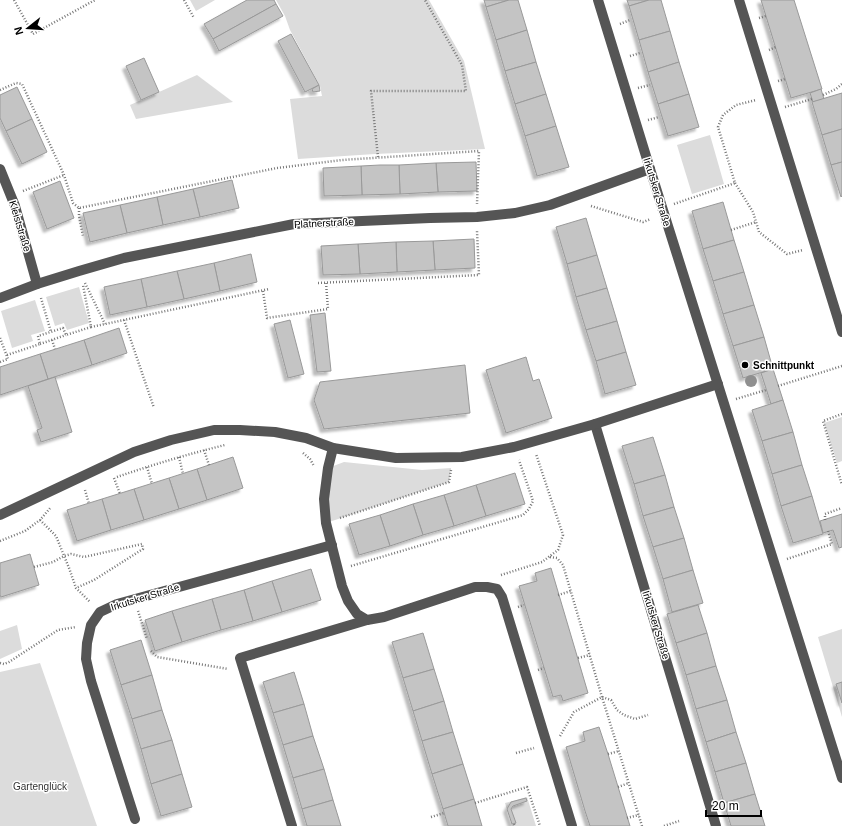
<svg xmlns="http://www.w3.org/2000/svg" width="842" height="826" font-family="Helvetica,sans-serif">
<defs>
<filter id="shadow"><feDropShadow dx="-3.5" dy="3.5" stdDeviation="1" flood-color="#0004"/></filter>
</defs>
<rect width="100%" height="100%" fill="#fff"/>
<g fill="#dcdcdc">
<path d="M190 0H215L196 11Z"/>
<path d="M276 0H429L464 61 485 149 375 154 298 159 290 99 322 96 320 86 290 30 285 16Z"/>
<path d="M197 75 233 102 136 119 130 105Z"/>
<path d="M710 135 724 184 692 194 677 145Z"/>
<path d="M79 287 89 323 67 330 64 323 55 326 46 297Z"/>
<path d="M35 300 45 331 31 335 33 341 12 348 1 311Z"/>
<path d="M842 417V461L837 463 824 423Z"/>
<path d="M344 462 422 470 451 468 449 482 326 523 328 468Z"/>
<path d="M17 625 22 649 0 659V631Z"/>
<path d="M842 629V717L818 637Z"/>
<path d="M40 663 97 826H0V672Z"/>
<path d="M527 797 536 826H512L505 803Z"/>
</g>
<g fill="#c4c4c4" stroke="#999" filter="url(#shadow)">
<path d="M247 0H274L276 4 213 39 204 24Z"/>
<path d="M484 0H509L486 7Z"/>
<path d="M509 0H518L527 30 496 40 486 7Z"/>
<path d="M627 0H649L629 6Z"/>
<path d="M649 0H661L670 31 639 40 629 6Z"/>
<path d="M761 0H794L822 89 791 98Z"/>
<path d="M276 4 283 16 219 51 213 39Z"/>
<path d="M527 30 536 62 505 71 496 40Z"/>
<path d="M670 31 679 62 648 72 639 40Z"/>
<path d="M291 34 319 85 305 92 278 41Z"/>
<path d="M144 58 159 92 141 100 126 66Z"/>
<path d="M536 62 546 94 515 104 505 71Z"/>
<path d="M679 62 689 94 658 104 648 72Z"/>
<path d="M319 85 320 91 313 92 312 89Z"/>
<path d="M17 87 32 119 6 131 0 118V95Z"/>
<path d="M821 89 824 99 813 102 810 93Z"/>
<path d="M842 93V129L822 135 812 102Z"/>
<path d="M546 94 556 126 525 136 515 104Z"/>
<path d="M689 94 699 127 668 136 658 104Z"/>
<path d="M32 119 47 152 22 164 6 131Z"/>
<path d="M556 126 569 167 537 176 525 136Z"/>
<path d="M842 129V162L831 165 822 135Z"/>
<path d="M476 162 477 191 438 192 436 163Z"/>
<path d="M842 162V196L841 197 831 165Z"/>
<path d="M436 163 438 192 400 194 399 165Z"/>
<path d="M380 165H399L400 194 362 195 361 166Z"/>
<path d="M361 166 362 195 324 196 323 168Z"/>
<path d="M232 180 239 208 200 217 193 189Z"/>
<path d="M60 181 74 218 47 229 33 192Z"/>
<path d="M193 189 200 217 163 225 157 197Z"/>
<path d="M157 197 163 225 127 233 120 205Z"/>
<path d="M723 202 734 240 703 249 692 211Z"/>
<path d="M120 205 127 233 90 242 83 213Z"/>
<path d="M586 218 597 255 567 264 556 227Z"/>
<path d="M474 239 475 268 435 270 433 241Z"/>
<path d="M734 240 744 272 713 281 703 249Z"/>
<path d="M433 241 435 270 397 272 396 242Z"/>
<path d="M396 242 397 272 360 274 358 244Z"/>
<path d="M358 244 360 274 323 275 321 246Z"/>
<path d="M251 254 257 282 220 291 214 263Z"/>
<path d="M597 255 607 288 576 297 567 264Z"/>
<path d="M214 263 220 291 184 299 177 271Z"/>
<path d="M177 271 184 299 147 307 141 279Z"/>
<path d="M744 272 754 305 723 314 713 281Z"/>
<path d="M141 279 147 307 110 315 104 287Z"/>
<path d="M607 288 617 321 586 330 576 297Z"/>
<path d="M754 305 764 337 733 346 723 314Z"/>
<path d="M325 313 331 371 317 372 310 315Z"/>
<path d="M290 320 304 374 288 378 274 324Z"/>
<path d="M617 321 626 352 596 361 586 330Z"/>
<path d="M119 328 127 353 92 365 84 340Z"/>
<path d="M764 337 773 369 743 378 733 346Z"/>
<path d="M84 340 92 365 48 379 40 354Z"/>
<path d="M626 352 636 385 605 394 596 361Z"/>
<path d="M40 354 48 379 0 395V367Z"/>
<path d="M526 357 533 381 539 379 552 418 506 433 486 370Z"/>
<path d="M465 365 470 413 324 429 314 400 320 382Z"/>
<path d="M773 369 783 400 771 404 761 373Z"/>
<path d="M55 377 72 432 41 442 37 430 42 428 28 386Z"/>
<path d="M783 400 793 432 762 441 752 410Z"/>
<path d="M793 432 802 465 772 474 762 441Z"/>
<path d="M653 437 665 475 634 484 622 446Z"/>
<path d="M233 457 243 488 207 500 197 469Z"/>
<path d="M802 465 812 496 781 506 772 474Z"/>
<path d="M197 469 207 500 179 509 169 478Z"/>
<path d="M515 473 525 504 486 516 476 485Z"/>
<path d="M665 475 674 507 643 516 634 484Z"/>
<path d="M169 478 179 509 144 520 134 489Z"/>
<path d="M476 485 486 516 454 526 444 495Z"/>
<path d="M134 489 144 520 111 530 102 499Z"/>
<path d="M444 495 454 526 423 535 413 504Z"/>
<path d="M812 496 823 534 793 543 781 506Z"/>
<path d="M102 499 111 530 77 541 67 510Z"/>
<path d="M413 504 423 535 390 546 380 515Z"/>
<path d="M674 507 684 538 653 547 643 516Z"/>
<path d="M842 514V547L839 548 833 530 823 533 820 521Z"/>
<path d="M380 515 390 546 359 555 349 524Z"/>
<path d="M684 538 693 570 663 579 653 547Z"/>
<path d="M30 554 39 585 1 597 0 595V563Z"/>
<path d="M551 568 588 693 563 701 561 695 553 697 519 586 537 581 535 573Z"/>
<path d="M311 569 321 600 282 612 272 581Z"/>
<path d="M693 570 703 603 672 612 663 579Z"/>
<path d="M272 581 282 612 253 621 244 590Z"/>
<path d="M244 590 253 621 221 630 212 599Z"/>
<path d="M212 599 221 630 182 642 172 611Z"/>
<path d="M698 605 707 633 676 643 667 614Z"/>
<path d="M172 611 182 642 155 651 145 620Z"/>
<path d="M423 633 434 669 403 678 392 642Z"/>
<path d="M707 633 716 666 686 675 676 643Z"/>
<path d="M141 640 152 675 121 685 110 650Z"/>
<path d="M716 666 727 700 696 709 686 675Z"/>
<path d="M434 669 444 701 413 711 403 678Z"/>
<path d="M294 672 304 704 273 713 263 682Z"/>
<path d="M152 675 162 710 132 719 121 685Z"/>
<path d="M842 682V703L836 684Z"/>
<path d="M727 700 736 732 706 742 696 709Z"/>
<path d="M444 701 453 732 422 741 413 711Z"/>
<path d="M304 704 313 736 283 745 273 713Z"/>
<path d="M162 710 172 740 141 749 132 719Z"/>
<path d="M599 727 608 754 630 826H590L585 811 566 747 585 741 583 732Z"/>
<path d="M453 732 463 764 432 774 422 741Z"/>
<path d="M736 732 746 763 715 772 706 742Z"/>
<path d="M313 736 324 769 293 778 283 745Z"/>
<path d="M172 740 182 774 151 784 141 749Z"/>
<path d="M746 763 755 794 724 803 715 772Z"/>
<path d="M463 764 474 799 443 809 432 774Z"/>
<path d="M324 769 333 800 302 809 293 778Z"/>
<path d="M182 774 192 807 161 816 151 784Z"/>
<path d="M755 794 765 826H731L724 803Z"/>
<path d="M526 798 527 801 513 806 511 809 516 823 512 824 507 809 511 802Z"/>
<path d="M474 799 482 826H448L443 809Z"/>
<path d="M333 800 341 826H307L302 809Z"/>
</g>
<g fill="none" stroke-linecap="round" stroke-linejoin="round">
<g stroke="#777" stroke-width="2.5" stroke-dasharray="1 2" stroke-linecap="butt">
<path d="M14 0 33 34 95 0"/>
<path d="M184 0 194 18"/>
<path d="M759 18 766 16"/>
<path d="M620 24 630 20"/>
<path d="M769 50 776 47"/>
<path d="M630 56 640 53"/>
<path d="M778 81 785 79"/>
<path d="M638 88 650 85"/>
<path d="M0 90 16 83 22 84 53 151 64 175 73 203 79 208 277 168 342 160 479 151 477 204"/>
<path d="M823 95 836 89 842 84"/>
<path d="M785 107 812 99"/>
<path d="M648 120 659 117"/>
<path d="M378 157 371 91H466L462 65 425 0"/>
<path d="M735 183 753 212 759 232 787 254 803 250"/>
<path d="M23 191 64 175"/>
<path d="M674 204 735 183 718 127 723 115 736 105 756 100"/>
<path d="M591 206 643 222 651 219"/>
<path d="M79 208V216L83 236"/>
<path d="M731 230 756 222"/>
<path d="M85 283 105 324"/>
<path d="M318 283 479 275 477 231"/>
<path d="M263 291 267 318 328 309 326 283"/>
<path d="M41 298 51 332"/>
<path d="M124 320 154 408"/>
<path d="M91 327 269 289"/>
<path d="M0 338 8 359 0 362"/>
<path d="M52 340 55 349"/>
<path d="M40 344 66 335"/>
<path d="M7 355 40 344 38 336 63 328 66 335 91 327 83 285"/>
<path d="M778 386 842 366"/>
<path d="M736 399 766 390"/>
<path d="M842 414 823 421 842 485"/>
<path d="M204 450 209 465"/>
<path d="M303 453 310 459 314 466"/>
<path d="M179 457 183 474"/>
<path d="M147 467 152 484"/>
<path d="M117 477C152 465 188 454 225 445"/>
<path d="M114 478 120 494"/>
<path d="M85 490 89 504"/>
<path d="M340 518 449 482 451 470"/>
<path d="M40 520 56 536 69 568 76 588 90 602"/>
<path d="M825 520V514L842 508"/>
<path d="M0 541 25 531 40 520 51 507"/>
<path d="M550 557 557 558 563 565 602 697 642 826"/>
<path d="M787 559 832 544 828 531"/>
<path d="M351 566 523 515 529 509 533 501 519 460"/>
<path d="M34 567 53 562 64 556 71 554 84 557 142 544 143 549 94 580 76 588"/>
<path d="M501 575 542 562 558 550 563 535 536 454"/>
<path d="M558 595 571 591"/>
<path d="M518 607 524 605"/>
<path d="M138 611 147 639"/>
<path d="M151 651 157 657 228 669"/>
<path d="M578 658 590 655"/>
<path d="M0 663 4 664 9 662 58 630 76 627"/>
<path d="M538 670 544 668"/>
<path d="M560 736 574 712 602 697 611 700 617 710 624 715 635 719 648 715"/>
<path d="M516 753 534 748"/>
<path d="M608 754 619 751"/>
<path d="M618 787 629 783"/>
<path d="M475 803 527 787 540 826"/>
<path d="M431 817 444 813"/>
<path d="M627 818 639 815"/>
<path d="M514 824 515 826"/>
<path d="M664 826 679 821"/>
</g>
<g stroke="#555" stroke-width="10">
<path d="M598 0 650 169 842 778"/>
<path d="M739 0 842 332"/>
<path d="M0 169 15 206 37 284"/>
<path d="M0 298 37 284 79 271 124 258 294 224 430 218 477 217 515 213 550 205 650 169"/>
<path d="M595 424 716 826"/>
<path d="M333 448 328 468 324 499 326 523 342 586 348 601 357 614 367 620 384 617 475 587H487L497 589 502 597 506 610 572 826"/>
<path d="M0 515 134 452 171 440 214 430H240L275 432 306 438 333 448 396 458 462 457 514 447 595 424 718 384"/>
<path d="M135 819 91 681 86 659 87 643 91 625 100 612 117 604 332 545"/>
<path d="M292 826 240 658 367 620"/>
</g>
</g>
<circle fill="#8f8f8f" cx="751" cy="381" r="6"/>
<circle fill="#000" stroke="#fff" stroke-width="1.5" cx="745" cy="365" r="4"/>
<g text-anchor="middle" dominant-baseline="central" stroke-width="3" stroke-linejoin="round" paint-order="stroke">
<g font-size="10" fill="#000" stroke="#fff">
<text transform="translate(657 192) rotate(73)">Irkutsker Straße</text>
<text transform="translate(324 223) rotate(-3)">Platnerstraße</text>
<text transform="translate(20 226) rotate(73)">Kleiststraße</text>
<text transform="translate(145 597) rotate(-17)">Irkutsker Straße</text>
<text transform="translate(656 625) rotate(73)">Irkutsker Straße</text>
</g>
<g font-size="10" font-weight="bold" fill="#000" stroke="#fff" text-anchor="start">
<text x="753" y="365">Schnittpunkt</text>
</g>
<g font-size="10" fill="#333" stroke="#fff">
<text x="40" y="786">Gartenglück</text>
</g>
</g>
<g transform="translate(28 28) rotate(253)" stroke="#ffffff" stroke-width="3" paint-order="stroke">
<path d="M0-3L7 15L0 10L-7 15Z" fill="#000000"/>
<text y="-6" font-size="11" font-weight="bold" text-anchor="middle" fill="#000000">N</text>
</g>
<path d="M706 810v6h55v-6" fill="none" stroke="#000000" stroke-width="2"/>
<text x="712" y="810" font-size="12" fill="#000000" stroke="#ffffff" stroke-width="3" paint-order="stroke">20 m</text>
</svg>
